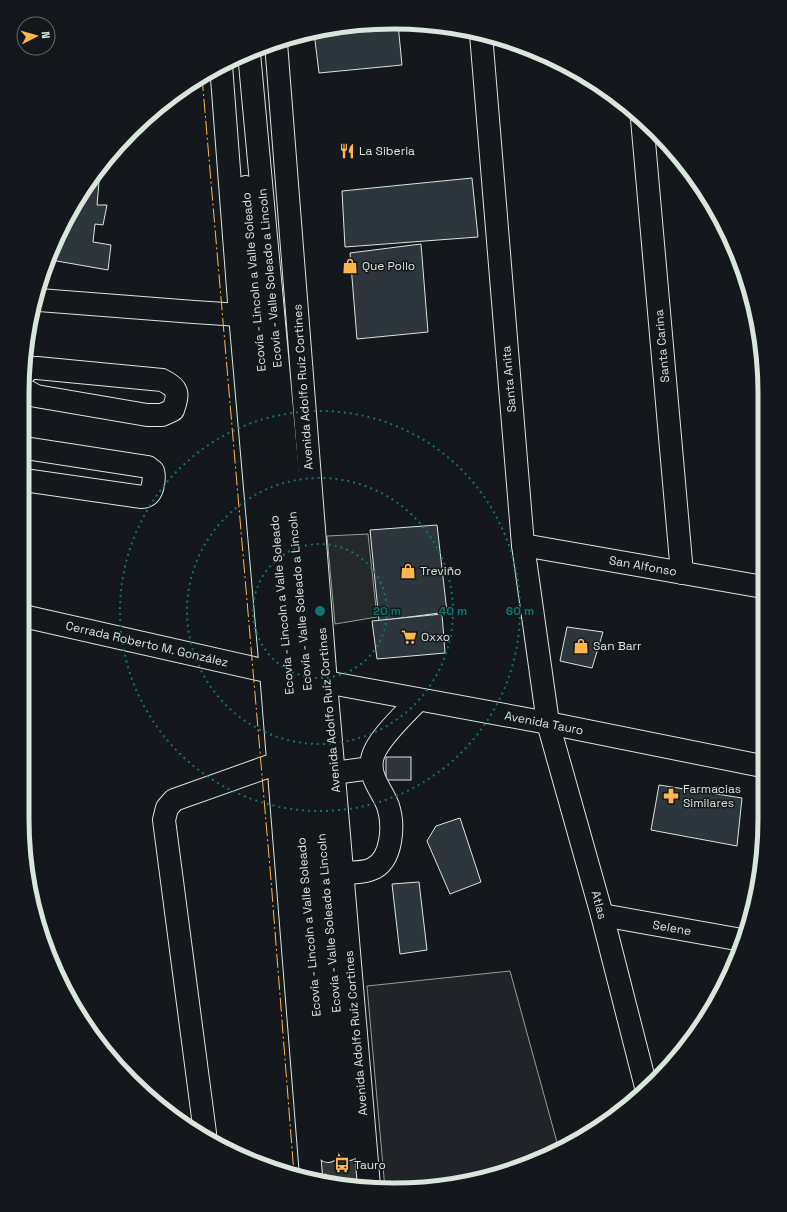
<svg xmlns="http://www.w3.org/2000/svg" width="787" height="1212" font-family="'Space Grotesk',sans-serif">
<rect width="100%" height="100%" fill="#14181c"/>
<path fill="#202428" stroke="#939e99" d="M510 971 558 1146 490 1177 393 1190 385 1189 367 986Z"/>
<path fill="#24282b" stroke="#939e99" d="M368 534 377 617 335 624 327 536Z"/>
<g fill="#2c363c" stroke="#d8e6dc">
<path d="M369 23 398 24 402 65 319 73 314 32Z"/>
<path d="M100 170 97 205H107L103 225 95 224 93 242 111 245 108 270 51 260 60 229Z"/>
<path d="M472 178 478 237 345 247 342 191Z"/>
<path d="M421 244 428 332 357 339 350 253Z"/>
<path d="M437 525 447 612 379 621 370 530Z"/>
<path d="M442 614 445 653 377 659 372 621Z"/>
<path d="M567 627 603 632 592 668 560 661Z"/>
<rect x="386" y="757" width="25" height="23"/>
<path d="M659 785 742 798 737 846 651 830Z"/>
<path d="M460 818 481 882 450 894 427 841 436 826Z"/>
<path d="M419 882 427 950 400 954 392 884Z"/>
<path d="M357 1148 360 1185 326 1179 324 1151Z"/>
</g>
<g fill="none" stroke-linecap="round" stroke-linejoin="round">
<g stroke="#313739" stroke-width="22" stroke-dasharray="22 11" stroke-linecap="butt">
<path d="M349 1149 352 1183"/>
<path d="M328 1151 331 1180"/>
</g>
<g stroke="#d8e6dc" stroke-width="24">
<g id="minor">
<path d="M481 34 523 545 548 723 602 915 646 1087"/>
<path d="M249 53 307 679 349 1149"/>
<path d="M642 119 682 573"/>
<path d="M246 187 328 1151"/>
<path d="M39 300 194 312 240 315"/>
<path d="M25 390 36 396 147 415H162L173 410C179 394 179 388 162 380L37 368H29L25 373"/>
<path d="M24 480 142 497C145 497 147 496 149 494 153 490 155 477 153 471L148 467 25 448"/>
<path d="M523 545 763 587"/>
<path d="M23 616 271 672 548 723 762 766"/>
<path d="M334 773 371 768"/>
<path d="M342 874C351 872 364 873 372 869 393 860 394 824 388 806 382 790 369 778 372 760 374 742 405 714 418 700"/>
<path d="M602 915 742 940"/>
<path d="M205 1133 164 820 167 808 174 800 278 763"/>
</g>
</g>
<g stroke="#d8e6dc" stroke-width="24">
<g id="major">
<path d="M276 43 326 683 369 1186"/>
<path d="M221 65 240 315 271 672 311 1176"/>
</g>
</g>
<use href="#minor" stroke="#14181c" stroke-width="22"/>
<use href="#major" stroke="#14181c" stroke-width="22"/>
<path stroke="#ffb74d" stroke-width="1" stroke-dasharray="14 3 2 3" stroke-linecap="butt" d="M202 77 271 880 294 1174"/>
</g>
<g fill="none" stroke="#0f766e" stroke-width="2" stroke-dasharray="2 4">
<circle cx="320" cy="611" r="67"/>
<circle cx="320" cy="611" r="133"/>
<circle cx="320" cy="611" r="200"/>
</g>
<defs>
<g id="restaurant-bare" transform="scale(1.2)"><path d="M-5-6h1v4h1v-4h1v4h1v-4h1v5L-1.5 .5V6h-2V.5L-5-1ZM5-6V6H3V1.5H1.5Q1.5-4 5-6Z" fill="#ffb74d" stroke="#14181c" stroke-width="2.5" paint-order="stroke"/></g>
<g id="shop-bare" transform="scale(1.2)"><path d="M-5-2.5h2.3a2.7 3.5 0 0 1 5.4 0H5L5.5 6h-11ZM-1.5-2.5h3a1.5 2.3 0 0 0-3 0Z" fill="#ffb74d" stroke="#14181c" stroke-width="2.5" paint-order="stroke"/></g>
<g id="supermarket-bare" transform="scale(1.2)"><path d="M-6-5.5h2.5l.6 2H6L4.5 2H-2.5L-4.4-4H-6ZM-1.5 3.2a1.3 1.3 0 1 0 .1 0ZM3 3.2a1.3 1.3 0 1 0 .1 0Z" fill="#ffb74d" stroke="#14181c" stroke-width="2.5" paint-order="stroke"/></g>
<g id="pharmacy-bare" transform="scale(1.2)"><path d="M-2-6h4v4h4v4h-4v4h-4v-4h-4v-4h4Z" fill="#ffb74d" stroke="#14181c" stroke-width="2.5" paint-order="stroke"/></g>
<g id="bus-bare" transform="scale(1.2)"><path d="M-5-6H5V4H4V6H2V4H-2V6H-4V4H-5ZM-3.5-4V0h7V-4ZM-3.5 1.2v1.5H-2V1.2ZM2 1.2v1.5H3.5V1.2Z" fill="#ffb74d" stroke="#14181c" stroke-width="2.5" paint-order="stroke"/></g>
</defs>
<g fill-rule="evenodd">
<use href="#restaurant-bare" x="347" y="151"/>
<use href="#shop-bare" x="350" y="266"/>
<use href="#shop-bare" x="408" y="571"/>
<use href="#supermarket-bare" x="409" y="637"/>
<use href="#shop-bare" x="581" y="646"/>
<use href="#pharmacy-bare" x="671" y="796"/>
<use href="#bus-bare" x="342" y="1165"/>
</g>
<g text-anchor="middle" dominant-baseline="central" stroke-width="3" stroke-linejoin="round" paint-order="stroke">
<g font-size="12" fill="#d8e6dc" stroke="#14181c" text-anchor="start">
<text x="359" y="151">La Siberia</text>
<text x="362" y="266">Que Pollo</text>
<text x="420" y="571">Treviño</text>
<text x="421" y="637">Oxxo</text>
<text x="593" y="646">San Barr</text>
<text x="683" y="789">Farmacias<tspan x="683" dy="14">Similares</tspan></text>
<text x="354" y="1165">Tauro</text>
</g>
<g font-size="12" fill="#d8e6dc" stroke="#14181c">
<text transform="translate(270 278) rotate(-95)">Ecovía - Valle Soleado a Lincoln</text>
<text transform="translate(254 282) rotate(-95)">Ecovía - Lincoln a Valle Soleado</text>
<text transform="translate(662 346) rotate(-95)">Santa Carina</text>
<text transform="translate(509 379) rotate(-95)">Santa Anita</text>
<text transform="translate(303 387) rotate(-94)">Avenida Adolfo Ruíz Cortines</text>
<text transform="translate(643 566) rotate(10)">San Alfonso</text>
<text transform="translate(300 601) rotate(-95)">Ecovía - Valle Soleado a Lincoln</text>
<text transform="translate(282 605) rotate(-95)">Ecovía - Lincoln a Valle Soleado</text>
<text transform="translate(147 644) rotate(13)">Cerrada Roberto M. González</text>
<text transform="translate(329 710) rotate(-95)">Avenida Adolfo Ruíz Cortines</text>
<text transform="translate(544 723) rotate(11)">Avenida Tauro</text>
<text transform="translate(599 905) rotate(75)">Atlas</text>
<text transform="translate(329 923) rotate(-95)">Ecovía - Valle Soleado a Lincoln</text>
<text transform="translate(309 927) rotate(-95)">Ecovía - Lincoln a Valle Soleado</text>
<text transform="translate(672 928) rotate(10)">Selene</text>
<text transform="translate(356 1033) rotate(-95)">Avenida Adolfo Ruíz Cortines</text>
</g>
</g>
<path d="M0 0H787V1212H0ZM393 29H394A364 364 0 0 1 758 393V819A364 364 0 0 1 394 1183H393A364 364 0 0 1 29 819V393A364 364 0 0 1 393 29Z" fill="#14181c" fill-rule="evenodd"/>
<path fill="none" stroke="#d8e6dc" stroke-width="5" d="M393 29H394A364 364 0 0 1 758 393V819A364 364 0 0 1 394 1183H393A364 364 0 0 1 29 819V393A364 364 0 0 1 393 29Z"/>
<circle cx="320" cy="611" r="6" fill="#0f766e" stroke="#14181c" stroke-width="2"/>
<g font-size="12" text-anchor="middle" font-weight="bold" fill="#0f766e" stroke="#14181c" stroke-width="3" stroke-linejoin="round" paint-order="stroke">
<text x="387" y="615">20 m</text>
<text x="453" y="615">40 m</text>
<text x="520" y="615">60 m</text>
</g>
<g transform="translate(36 36) rotate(84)"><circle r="19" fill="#14181c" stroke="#626a69"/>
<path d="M0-3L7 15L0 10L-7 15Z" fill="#ffb74d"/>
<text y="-6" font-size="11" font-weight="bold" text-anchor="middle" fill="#d8e6dc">N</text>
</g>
</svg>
